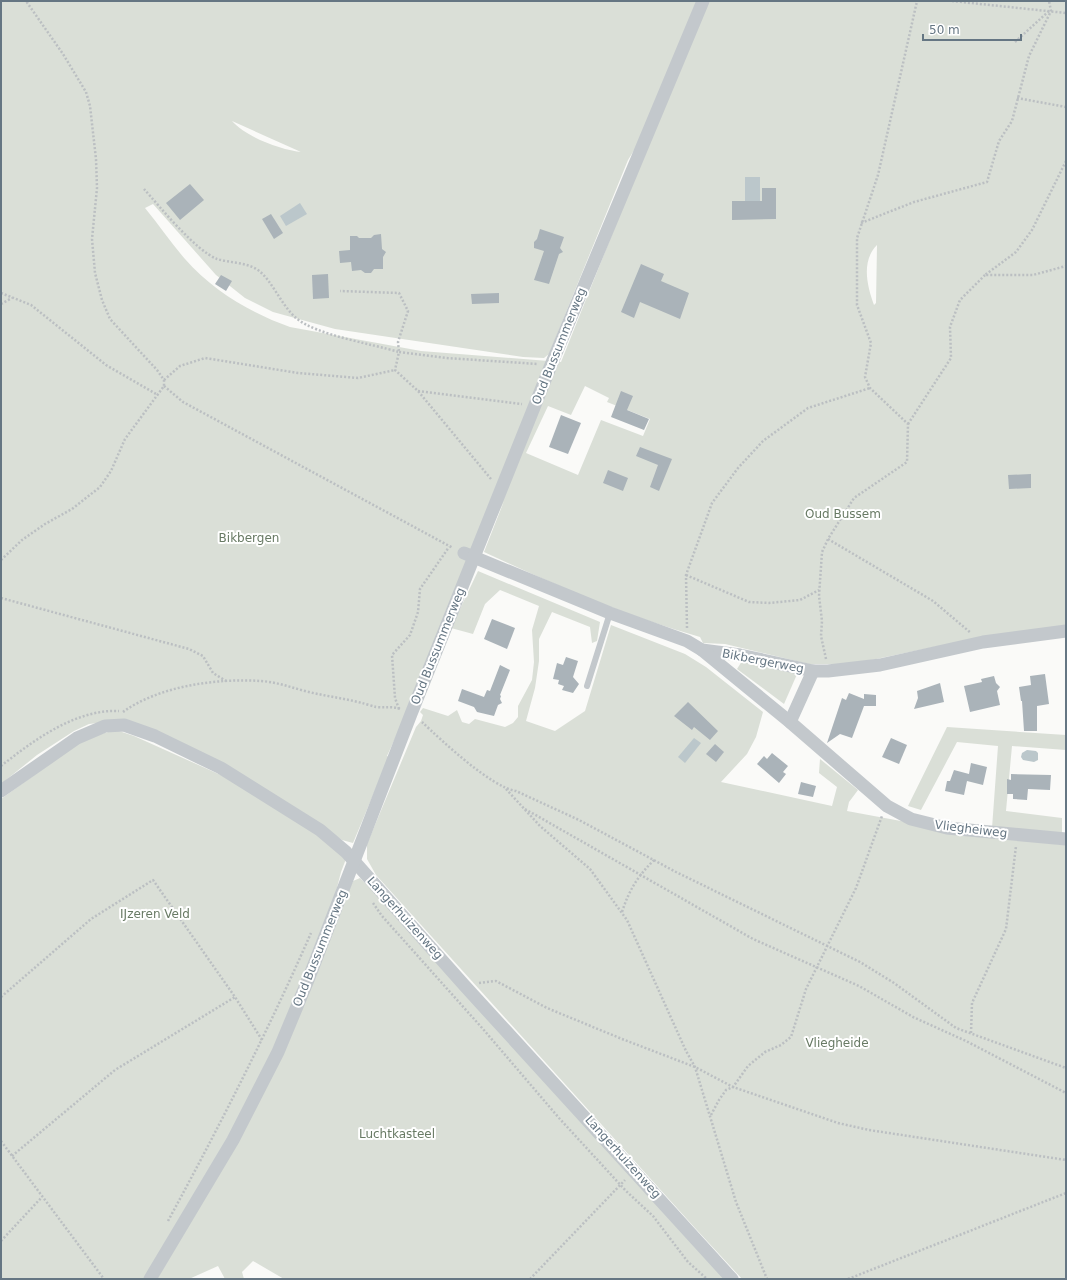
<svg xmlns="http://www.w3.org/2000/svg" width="1067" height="1280" font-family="'DejaVu Sans',sans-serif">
<rect width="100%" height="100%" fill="#fafaf8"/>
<g fill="#dadfd7" fill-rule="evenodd">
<path d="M1 1H701L654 118 628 160 549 354 544 358 523 357 335 329 273 312 245 298 216 275 153 204 145 208C159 225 171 243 185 259 213 291 251 313 290 327L421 351 561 362 639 167 709 1H1066V625L982 637 852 664H809L725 644 703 643 700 637C625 616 555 585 484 552L504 501 387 756 389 757 353 843 342 840 308 817 123 720 89 724 74 731 37 755 1 784ZM232 121 301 152H302C281 150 246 137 232 121ZM877 245 876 303 874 305C867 286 861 261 877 245ZM585 386 609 398 607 402 650 419 643 436 601 420 578 475 526 453 548 406 571 415Z"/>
<path d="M478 571 600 622 597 641 592 643 590 627 552 612 539 639V661L535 688 526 721 555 731 585 711 611 625 685 654 706 667 763 712 756 737 747 754 721 782 832 806 837 787 819 773 820 759 858 790 849 802 847 811 917 824 947 833 1066 845V1279H742L695 1228 376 875 367 859V844L416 727 421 721 423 715 420 712 423 708 448 716 457 710 462 722 469 724 475 719 505 727 513 723 518 717V706L532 680 534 662 532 630 539 606 500 590 485 604 473 634 451 628Z"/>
<path d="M742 661 798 672 784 704 737 669Z"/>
<path d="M947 727 1066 735V750L1012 746 1006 811 1062 818V833L992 828 998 746 957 742 921 810 908 806Z"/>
<path d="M116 730 134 736 223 776 309 824 346 859 341 872 331 911 284 1028 230 1138 144 1279H1V799L80 742 97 735Z"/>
<path d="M360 878 372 890 726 1279H284L253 1261 242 1272 244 1279H225L218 1266 189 1279H157L212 1185 353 881Z"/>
</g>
<g fill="#bbc7cb">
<rect x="745" y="177" width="15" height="24"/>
<path d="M300 203 307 214 286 226 280 216Z"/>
<path d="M694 738 701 743 685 763 678 757Z"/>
<path d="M1027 750 1036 751 1038 753V760L1034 762 1023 760 1021 757 1022 753Z"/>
</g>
<g fill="#aab3b9">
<path d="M190 184 204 200 180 220 166 203Z"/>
<path d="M762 188H776V219L732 220V201H762Z"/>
<path d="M271 214 283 233 274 239 262 219Z"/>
<path d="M540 229 564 237 560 248 563 252 559 254 549 284 534 280 544 251 534 248V242L537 239Z"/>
<path d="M381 234 382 249 386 252 383 257V269H374L371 273H365L361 270 352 271 351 262 340 263 339 251 350 250V236H357L359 238H371L374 235Z"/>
<path d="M641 264 664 274 661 281 689 293 680 319 640 302 634 318 621 312Z"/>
<path d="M328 274 329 298 313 299 312 275Z"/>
<path d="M221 275 232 281 226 291 215 284Z"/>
<path d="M499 293V303L472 304 471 294Z"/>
<path d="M621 391 633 396 627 410 649 419 644 430 611 417Z"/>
<path d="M561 415 581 423 568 454 549 447Z"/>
<path d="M640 447 672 459 659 491 650 487 658 465 636 456Z"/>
<path d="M608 470 628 478 623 491 603 483Z"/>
<path d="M1031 474V488L1009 489 1008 475Z"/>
<path d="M492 619 515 628 507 649 484 639Z"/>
<path d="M566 657 578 661 573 677 579 684 573 693 562 690 564 686 558 684 559 680 553 679 557 663 563 665Z"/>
<path d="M500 665 510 670 500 695 501 696 500 699 502 703 498 705 494 716 477 712 474 707 458 701 462 689 484 697 487 690 490 691Z"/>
<path d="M1045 674 1049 704 1037 706V731H1024L1022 701H1021L1019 687 1031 685 1030 676Z"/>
<path d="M994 676 996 683 1000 687 997 691 1000 705 970 712 964 686 982 682 981 679Z"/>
<path d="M940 683 944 702 914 709 918 698 917 691Z"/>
<path d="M849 693 864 699V694L876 695V706H864L852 738 840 734 827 743 842 698 846 700Z"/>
<path d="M688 702 718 731 710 740 694 727 692 730 674 716Z"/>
<path d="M891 738 907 745 899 764 882 757Z"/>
<path d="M715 744 724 752 716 762 706 754Z"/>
<path d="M772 753 788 766 783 772 786 774 779 783 757 764 764 756 767 759Z"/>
<path d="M971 763 987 767 983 785 967 781 964 795 945 791 947 781H950L954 770 969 774Z"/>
<path d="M1011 774 1051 775 1050 790 1028 789 1027 800 1013 799V794H1007V779L1011 780Z"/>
<path d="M801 782 816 786 813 797 798 794Z"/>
</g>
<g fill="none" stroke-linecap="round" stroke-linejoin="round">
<g stroke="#bbbfc2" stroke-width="2.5" stroke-dasharray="2 2" stroke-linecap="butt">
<path d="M952 1 1066 13"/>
<path d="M1015 42 1049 11"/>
<path d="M1017 98 1066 107"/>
<path d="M1066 161 1032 230 1016 252 985 275H1033L1066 266"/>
<path d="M144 189C161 208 195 250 217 259 230 263 246 262 258 270 272 280 281 305 296 318 316 335 372 344 399 352L398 342 408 311 399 293 340 291"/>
<path d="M861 223 914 202 987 182 999 141 1012 121 1029 56 1051 11 1049 1"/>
<path d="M1 293 31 305 106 365 158 395"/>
<path d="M1 304 12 298"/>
<path d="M164 380 180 366 205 358 298 373 358 378 395 370"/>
<path d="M164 386 183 402 453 548"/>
<path d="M418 391 522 404"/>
<path d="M908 424 951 358 950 327 960 300 985 275"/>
<path d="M491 479 418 391 395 370 399 352 446 358 538 364"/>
<path d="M828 539 933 601 971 633"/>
<path d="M1 560 22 540 45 524 72 509 100 487 111 471 125 439 164 386V380L157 370 110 319 102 300 95 273 92 239 97 188 96 159 90 106 86 92 63 54 26 1"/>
<path d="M686 575 749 602 769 603 800 600 819 590"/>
<path d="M1 598 189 649 203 656 213 673 226 681"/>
<path d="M687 628 686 575 712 503 738 468 763 441 808 408 870 388"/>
<path d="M826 659 821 636 822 621 819 596 822 552 828 539 854 498 907 462 908 424 870 388 865 377 871 343 857 305V238L878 175 917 1"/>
<path d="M399 709 395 698 392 655 410 635 418 612 420 589 449 547"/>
<path d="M123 712C159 686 217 678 261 681 276 682 290 687 305 691 324 696 343 698 362 703 366 704 372 706 376 707 385 708 393 706 400 709"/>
<path d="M422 722C442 741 491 787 516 791L579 820 676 872 860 962 894 983 956 1028 1066 1068"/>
<path d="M1 766C34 740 76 709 119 711"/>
<path d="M506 789 540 826 590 869 627 920 686 1051 695 1067 736 1202 767 1279"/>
<path d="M525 809 753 939 859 986 913 1017 966 1041 1066 1093"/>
<path d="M373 903 382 916 483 1029 559 1118 626 1191 653 1216 688 1262 707 1279"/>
<path d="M622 912C629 890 638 876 654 860"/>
<path d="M479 983 496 981 547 1008 622 1039 695 1067 733 1087 838 1123 869 1130 1066 1160"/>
<path d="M1 997 91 919 153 880 235 997 262 1040"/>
<path d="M971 1033 972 1003 1006 929 1016 846"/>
<path d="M711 1115 719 1100 726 1090 733 1087 748 1066 765 1052 781 1045 791 1037 806 989 856 888 882 816"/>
<path d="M1 1141 104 1279"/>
<path d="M12 1156 115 1070 235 997"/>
<path d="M168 1221C219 1127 268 1031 311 933"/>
<path d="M1 1241 42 1197"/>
<path d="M530 1279 625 1180"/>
<path d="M848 1279 1066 1193"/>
</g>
<path stroke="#c3c8cc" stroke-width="6" d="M587 686 610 613"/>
<g stroke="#c3c8cc" stroke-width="13">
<path d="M464 553 610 613 687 641 702 650 740 655 813 671H828L880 665 983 642 1066 631"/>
<path d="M702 650 790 722 887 806 911 819 947 828 1066 839"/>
<path d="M790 722 813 671"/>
<path d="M1 791 77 738 105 726 124 725 155 736 221 768 320 830 346 852 464 985 732 1279"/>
<path d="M150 1279 233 1140 278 1052 308 980 411 714 551 365 703 1"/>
</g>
</g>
<g text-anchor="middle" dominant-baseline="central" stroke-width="4" stroke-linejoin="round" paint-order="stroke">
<g font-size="12" fill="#657683" stroke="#fff">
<text transform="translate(559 346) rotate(-68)">Oud Bussummerweg</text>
<text transform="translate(438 646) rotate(-68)">Oud Bussummerweg</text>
<text transform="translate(763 661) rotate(11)">Bikbergerweg</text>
<text transform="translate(971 829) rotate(7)">Vliegheiweg</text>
<text transform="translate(405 918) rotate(48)">Langerhuizenweg</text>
<text transform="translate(320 948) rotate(-68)">Oud Bussummerweg</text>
<text transform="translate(623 1157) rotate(48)">Langerhuizenweg</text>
</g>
<g font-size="12" fill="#687a64" stroke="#fff">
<text x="843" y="514">Oud Bussem</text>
<text x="249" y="538">Bikbergen</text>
<text x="155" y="914">IJzeren Veld</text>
<text x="837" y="1043">Vliegheide</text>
<text x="397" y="1134">Luchtkasteel</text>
</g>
</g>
<rect width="1067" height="1280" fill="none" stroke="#657683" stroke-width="4"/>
<path d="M923 34v6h98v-6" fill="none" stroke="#657683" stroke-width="2"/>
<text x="929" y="34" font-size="12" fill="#657683" stroke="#ffffff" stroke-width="3" paint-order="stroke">50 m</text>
</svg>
